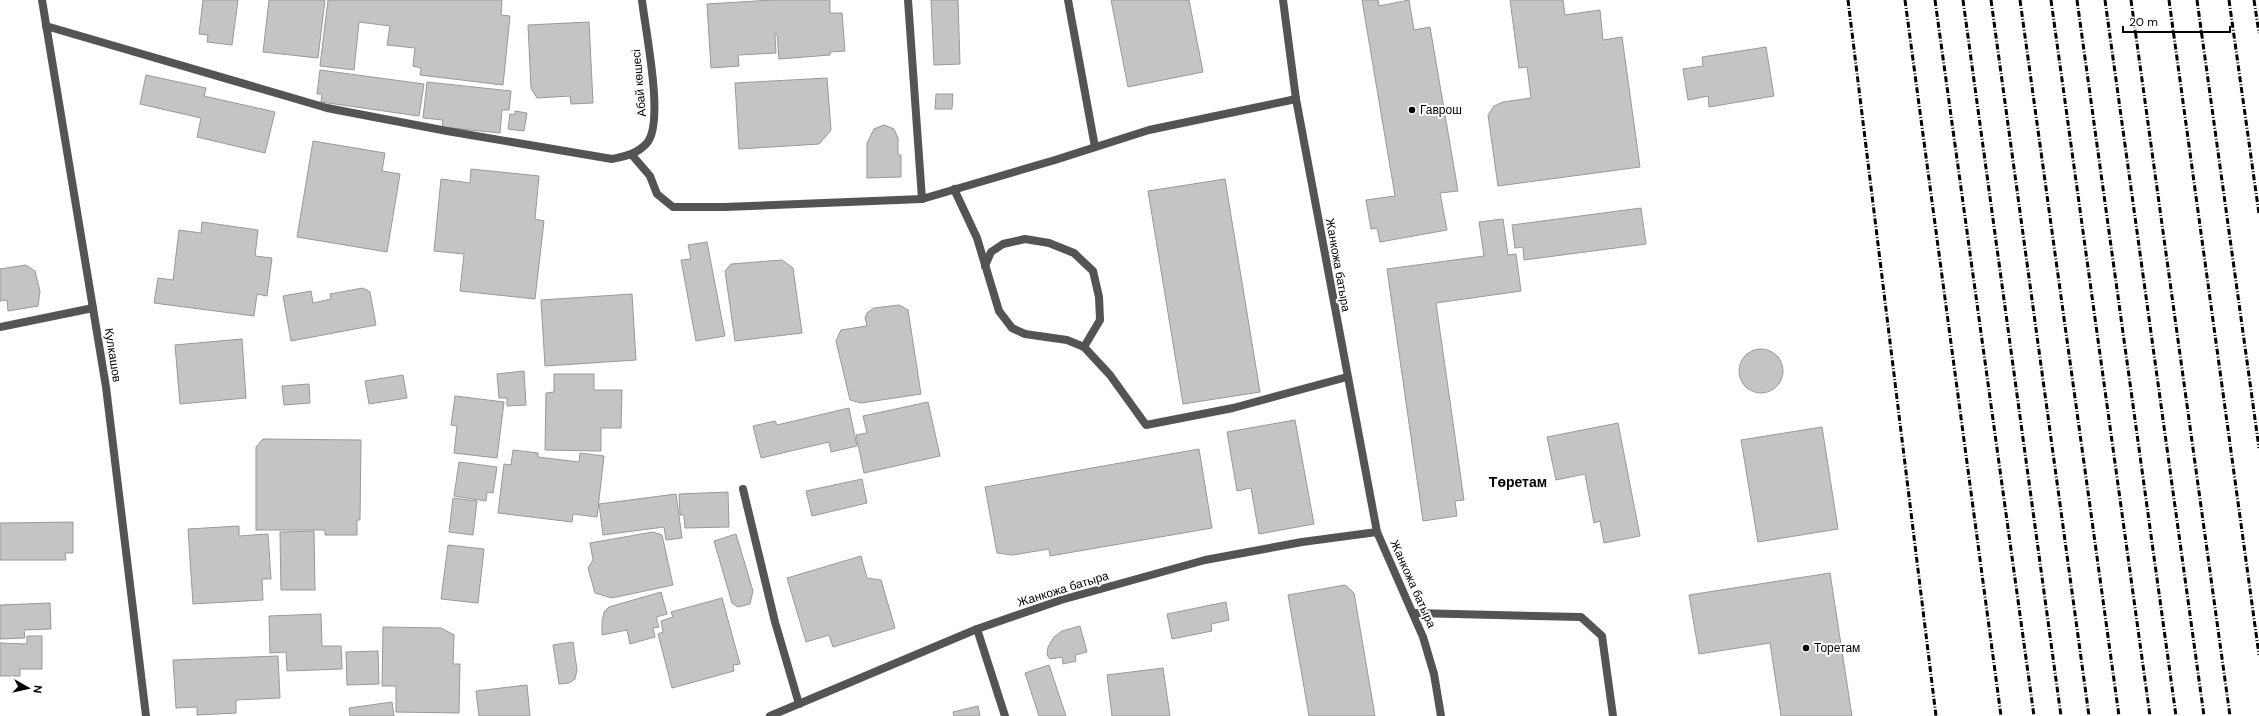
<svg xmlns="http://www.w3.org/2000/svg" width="2259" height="716" font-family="'DM Sans',sans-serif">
<rect width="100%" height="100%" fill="#fff"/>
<g fill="#c4c4c4" stroke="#989898">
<path d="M203 0H238L232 45 207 42 208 35 199 34Z"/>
<path d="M269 0H325L318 58 263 52Z"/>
<path d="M328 0H502L501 15 510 16 503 85 420 75 421 68 413 66 415 48 387 45 390 26 359 22 354 70 320 66Z"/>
<path d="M773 0H830V13H842L845 51 830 52V55L779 59 777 34H775L776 53 738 55 739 66 711 68 707 4Z"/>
<path d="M931 0H958L960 64 934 65Z"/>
<path d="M1111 0H1189L1203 72 1128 87Z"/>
<path d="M1362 0H1378L1379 6 1409 0 1414 30 1430 27 1458 191 1440 193 1447 230 1380 242 1377 228 1371 229 1366 200 1395 196Z"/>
<path d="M1510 0H1563L1565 15 1600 10 1603 40 1622 37 1640 167 1498 186 1488 115 1494 106 1503 102 1531 98 1527 67 1519 68Z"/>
<path d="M589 22 593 103 571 104 570 96 537 98 531 88 528 25Z"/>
<path d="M1766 47 1774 96 1709 107 1708 96 1688 100 1683 69 1703 66 1702 57Z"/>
<path d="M320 70 424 84 419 116 321 102 322 94H317Z"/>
<path d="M146 75 206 88 204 96 275 112 265 153 197 137 201 118 140 104Z"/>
<path d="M827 78 831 130 819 144 739 149 735 83Z"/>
<path d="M427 82 511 91 509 110H502L500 133 442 127 443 120 423 118Z"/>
<path d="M936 94H953L952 109H935Z"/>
<path d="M515 111 527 113 524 131 508 129 510 114 515 115Z"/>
<path d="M884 125 894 129 898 138V155H901V177L867 178V143L874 129Z"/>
<path d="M313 141 385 153 382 171 400 174 387 252 297 237Z"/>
<path d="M471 169 539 176 535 219 544 221 535 299 460 291 464 254 434 251 441 179 470 183Z"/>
<path d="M1225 179 1260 392 1183 404 1148 191Z"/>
<path d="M1641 208 1646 244 1524 260 1523 247 1515 248 1512 225Z"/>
<path d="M1503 219 1508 255 1516 254 1521 291 1436 303 1464 500 1455 501 1457 516 1423 521 1387 269 1484 256 1479 222Z"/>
<path d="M202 222 258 230 255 256 272 258 267 296 257 294 254 316 154 303 158 278 173 280 179 230 201 233Z"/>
<path d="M707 242 725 336 696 341 681 260 691 259 688 245Z"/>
<path d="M782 260 793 268 802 333 735 341 725 271 731 264Z"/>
<path d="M26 265 35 271 40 291 38 306 8 311 7 300 0 301V269Z"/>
<path d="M363 288 370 292 376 325 291 341 283 296 311 291 313 303 331 299 330 294Z"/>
<path d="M632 294 636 360 545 366 541 300Z"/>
<path d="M899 305 908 310 921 394 861 403 850 400 836 341 841 330 867 326 865 317 868 312 874 308Z"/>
<path d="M242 339 246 398 180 404 175 345Z"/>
<circle cx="1761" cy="371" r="22"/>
<path d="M524 371 526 405 507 406V398H499L497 374Z"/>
<path d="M554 374H594V390H622L621 428H601V451L545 450 546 393 554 392Z"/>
<path d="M403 375 407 398 369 404 365 381Z"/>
<path d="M309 384 310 403 284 405 282 386Z"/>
<path d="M455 396 504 402 497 458 454 453 457 426 451 425Z"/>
<path d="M928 402 940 456 864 473 856 435 867 433 863 416Z"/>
<path d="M849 408 857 446 831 452 829 442 761 458 753 426 775 421 777 425Z"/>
<path d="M1295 420 1314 524 1259 534 1251 488 1237 491 1227 432Z"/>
<path d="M1618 423 1640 536 1604 543 1600 521 1594 523 1585 474 1556 480 1547 437Z"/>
<path d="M1822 427 1838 529 1758 542 1741 440Z"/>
<path d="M263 439 361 440 360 520H357V535H325V530H256V447Z"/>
<path d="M1199 449 1212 528 1050 556 1049 549 1013 555 997 553 985 487Z"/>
<path d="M513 450 538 453V457L579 462 580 453 604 456 597 517 573 514 572 522 498 513 504 464 511 465Z"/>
<path d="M459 462 497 467 493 493 487 492 486 501 454 496Z"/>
<path d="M862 479 867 503 812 516 806 491Z"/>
<path d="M728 492 729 527 685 528 684 515H680L679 494Z"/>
<path d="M676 494 682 538 666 540 664 527 603 535 599 504Z"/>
<path d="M453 498 477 501 473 535 449 532Z"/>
<path d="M73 522V553H65L66 560H0V523Z"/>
<path d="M239 526V536L268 534 271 579H262L263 600 193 604 188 529Z"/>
<path d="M314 531 315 590H281L280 532Z"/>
<path d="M653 532 662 535 673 585 612 598 595 593 588 568 593 560 590 543Z"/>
<path d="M736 534 753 591 750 604 738 607 732 603 714 541Z"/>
<path d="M448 545 484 549 478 603 441 599Z"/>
<path d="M861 556 867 578 881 580 895 628 833 647 829 635 806 642 787 578Z"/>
<path d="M1830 573 1852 716H1781L1770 643 1699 654 1689 595Z"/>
<path d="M1345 585 1354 593 1375 716H1309L1288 595Z"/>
<path d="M661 592 667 614 656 617 659 627 653 628 655 637 630 644 627 630 602 635V622L604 612 609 607Z"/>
<path d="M722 598 740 664 733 665 734 671 672 688 658 634 663 632 661 621 673 617 671 612Z"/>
<path d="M1226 602 1229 620 1211 624 1212 631 1172 639 1167 614Z"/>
<path d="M50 603 51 629 24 630 25 638 0 639V605Z"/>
<path d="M321 614 322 646H341L342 669 287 671 286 652 270 653 269 616Z"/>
<path d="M1080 626 1087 652 1075 655 1076 661 1063 664 1062 657 1050 659 1047 655 1048 647 1054 637 1062 631Z"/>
<path d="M383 627 441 628 454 635 453 664H460L459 713 396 712V686H382Z"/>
<path d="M27 636H42V669H20V676H0V643L27 644Z"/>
<path d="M573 642 577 670 575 679 569 683 559 684 553 645Z"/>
<path d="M378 651 379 684 347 685 346 652Z"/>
<path d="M278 656 280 698 236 700V713L197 715V707L176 708 173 660Z"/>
<path d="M1049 665 1066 716H1039L1025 673Z"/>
<path d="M1163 668 1170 716H1112L1107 675Z"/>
<path d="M527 685 530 716H479L476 691Z"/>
<path d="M392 702 394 716H350L349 708Z"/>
<path d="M978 706 980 716H954L953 712Z"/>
</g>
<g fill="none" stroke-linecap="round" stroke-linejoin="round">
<g stroke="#545454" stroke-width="8">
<path d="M1068 0 1095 147"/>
<path d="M954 189 977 238 999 311 1012 328 1025 334 1067 340 1084 347 1110 375 1146 425 1233 408 1347 377"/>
<path d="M985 266 991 252 1003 244 1025 239 1049 243 1074 253 1093 271 1099 297 1100 320 1084 347"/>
<path d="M0 327 93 308"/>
<path d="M743 489 775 622 799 704"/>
<path d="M1414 613 1581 617 1602 636 1613 716"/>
</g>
<g stroke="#545454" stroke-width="8">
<path d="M42 0 106 387 146 716"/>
<path d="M908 0 922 199"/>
<path d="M1283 0 1296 99 1377 532"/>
<path d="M46 26 327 108 447 131 612 159C626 156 637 154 647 143 665 122 645 29 642 0"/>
<path d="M632 155 650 176 657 194 673 207H724L922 199 1055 160 1149 130 1296 99"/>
<path d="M977 629 1005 716"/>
<path d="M770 716 977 629 1061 600 1205 560 1302 542 1377 532 1423 637 1434 674 1441 716"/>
</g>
<g stroke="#000" stroke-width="3" stroke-dasharray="6 2 1 2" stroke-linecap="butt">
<path d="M1848 0 1936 716"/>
<path d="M1905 0 2001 716"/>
<path d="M1935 0 2034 716"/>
<path d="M1963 0 2061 716"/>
<path d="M1991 0 2089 716"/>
<path d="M2020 0 2119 716"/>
<path d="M2051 0 2150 716"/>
<path d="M2077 0 2176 716"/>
<path d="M2105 0 2204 716"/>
<path d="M2131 0 2230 716"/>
<path d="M2169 0 2259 655"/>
<path d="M2197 0 2259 448"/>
<path d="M2229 0 2259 214"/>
<path d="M2254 0 2259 33"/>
</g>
</g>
<g fill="#000" stroke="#fff" stroke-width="1.5">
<circle cx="1412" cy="110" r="4"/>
<circle cx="1806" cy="648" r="4"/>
</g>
<g text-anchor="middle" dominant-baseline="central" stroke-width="4" stroke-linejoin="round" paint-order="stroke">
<g font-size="12" fill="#000" stroke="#fff">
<text transform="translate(639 83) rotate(-95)">Абай көшесі</text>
<text transform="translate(1338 265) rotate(80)">Жанкожа батыра</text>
<text transform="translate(113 355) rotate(81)">Кулкашов</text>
<text transform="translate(1413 584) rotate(66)">Жанкожа батыра</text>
<text transform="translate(1063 589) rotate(-17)">Жанкожа батыра</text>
</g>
<g font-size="12" fill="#000" stroke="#fff" text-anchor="start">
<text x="1420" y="110">Гаврош</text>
<text x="1814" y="648">Торетам</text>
</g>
<g font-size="14" font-weight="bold" fill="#000" stroke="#fff">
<text x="1518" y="482">Төретам</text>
</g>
</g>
<g transform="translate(28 688) rotate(98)" stroke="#ffffff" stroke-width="3" paint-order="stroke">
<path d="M0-3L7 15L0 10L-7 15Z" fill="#000000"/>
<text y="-6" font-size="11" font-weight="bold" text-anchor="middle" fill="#000000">N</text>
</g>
<path d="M2123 26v6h107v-6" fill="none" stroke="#000000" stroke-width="2"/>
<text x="2129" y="26" font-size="12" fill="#000000" stroke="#ffffff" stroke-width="3" paint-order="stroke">20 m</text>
</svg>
